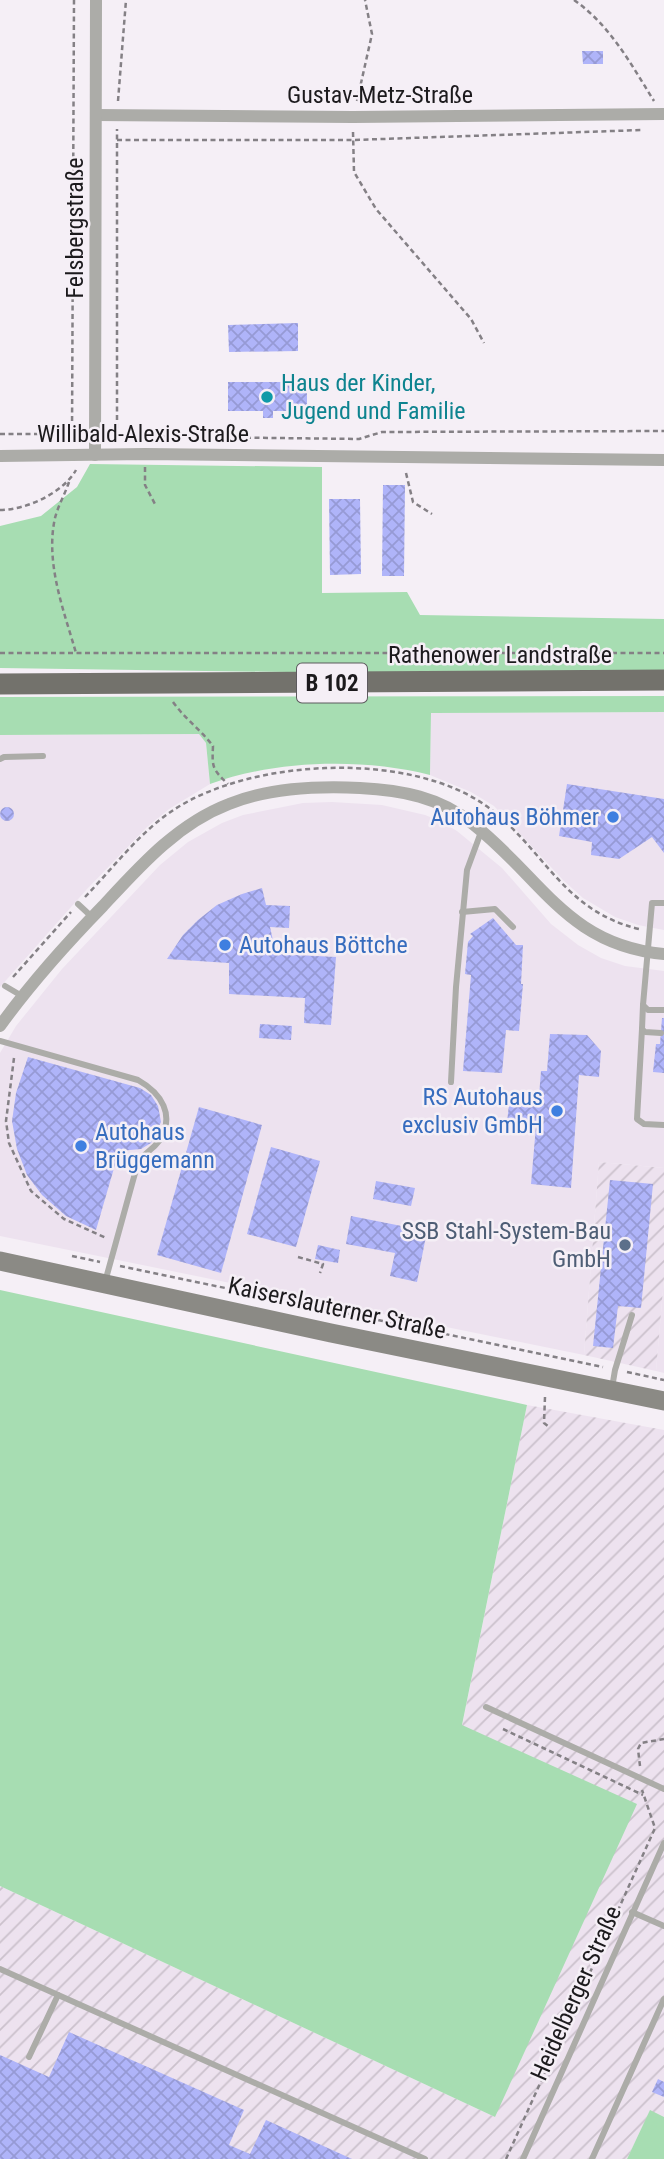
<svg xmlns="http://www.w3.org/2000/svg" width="664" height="2159" font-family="'Roboto Condensed',sans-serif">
<defs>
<pattern id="industrial-furrows" width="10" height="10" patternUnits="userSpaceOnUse" patternTransform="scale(1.75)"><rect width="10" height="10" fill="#ede2ef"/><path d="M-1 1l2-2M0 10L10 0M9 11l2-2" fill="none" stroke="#cbc1cc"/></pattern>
<pattern id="building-cross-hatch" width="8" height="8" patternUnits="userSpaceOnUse" patternTransform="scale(1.75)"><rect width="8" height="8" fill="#afb4f9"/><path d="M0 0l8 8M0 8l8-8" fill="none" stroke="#969ad5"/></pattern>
</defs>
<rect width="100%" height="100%" fill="#f5eff6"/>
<g fill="#ede2ef">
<path d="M664 712V930L638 925 615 917 583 898 563 880 494 806 471 792 430 775 431 713Z"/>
<path d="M199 734 206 743 210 784 169 809 147 827 87 889 0 987V735Z"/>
<path d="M332 802 382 805 425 815 440 821 457 831 502 868 551 924 578 945 601 958 625 966 664 971V1168L599 1162 584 1355 0 1236V1053L16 1026 62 969 160 865 188 842 222 823 243 815 303 803Z"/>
<path d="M664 1278V1373L656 1371Z"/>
</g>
<g fill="url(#industrial-furrows)">
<path d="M599 1162 664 1168V1278L656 1371 584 1355Z"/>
<path d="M527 1405 664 1430V2117L650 2111 627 2159H0V1886L495 2117 462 1726Z"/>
</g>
<g fill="#a7ddb2">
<path d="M90 464 322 467V593L407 592 420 615 664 619V672L421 674 0 668V526L41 516 77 487Z"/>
<path d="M664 696V712L431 713 430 775C363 758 276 760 210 784L206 743 199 734 0 735V697Z"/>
<path d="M0 1290 527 1405 462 1725 637 1804 495 2117 0 1886Z"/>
<path d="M650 2110 664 2117V2159H627Z"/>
</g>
<g fill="url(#building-cross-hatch)">
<path d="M582 51H603V64H583Z"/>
<path d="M298 323V351L229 352 228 325Z"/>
<path d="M228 382H307V411H273V418H263V411H228Z"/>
<path d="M383 485H405L404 576H382Z"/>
<path d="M329 499H360L361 574 330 575Z"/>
<path d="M567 784 664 799V853L652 837 619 859 591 855 592 842 559 836Z"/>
<circle cx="7" cy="814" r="7"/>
<path d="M262 888 266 905 290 906 289 928 270 927 276 954 336 957 331 1025 304 1023 305 998 229 994V963L167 959 183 935 198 920 217 905 242 894Z"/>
<path d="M493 918 516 945H523L521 984H523L519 1031 506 1030 502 1073 463 1071 471 975 465 974 468 942 473 936 470 934Z"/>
<path d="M662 1018H664V1073L653 1072 656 1044H660Z"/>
<path d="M260 1024 292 1026 291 1040 259 1038Z"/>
<path d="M550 1034 587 1035 601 1051 599 1077 579 1075 571 1188 531 1184 536 1126 507 1123 510 1094 539 1096 541 1071H547Z"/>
<path d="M28 1057 140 1088 151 1095 158 1106 161 1122 151 1143 141 1149 119 1151 96 1230 66 1216 42 1195 27 1175 17 1149 12 1121 16 1093Z"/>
<path d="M199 1107 262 1125 221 1273 157 1255Z"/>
<path d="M271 1147 320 1161 296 1247 247 1234Z"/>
<path d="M610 1180 653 1184 641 1308 618 1306 613 1348 593 1346Z"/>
<path d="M376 1181 415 1188 411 1206 373 1199Z"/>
<path d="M351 1216 427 1231 417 1282 390 1276 395 1253 346 1244Z"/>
<path d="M318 1245 340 1250 338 1263 315 1259Z"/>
<path d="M69 2032 244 2110 229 2145 250 2154 266 2120 352 2159H0V2055L49 2077Z"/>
<path d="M658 2079 664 2082V2097L652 2092Z"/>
</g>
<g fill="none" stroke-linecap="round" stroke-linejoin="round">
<g stroke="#848085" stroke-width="2.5" stroke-dasharray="5 3.5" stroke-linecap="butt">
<path d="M574 0C610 25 631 64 654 101"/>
<path d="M118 101 126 0"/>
<path d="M357 101 372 34 365 0"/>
<path d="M353 132 354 172 376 209 471 319 484 343"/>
<path d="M117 140H353L642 130"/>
<path d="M0 434H72L74 0"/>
<path d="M110 436 359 439 382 432 664 431"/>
<path d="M117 437V129"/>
<path d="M145 467V485L156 506"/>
<path d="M406 473 413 502 432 514"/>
<path d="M69 482C65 494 58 506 55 518 45 563 64 611 76 653"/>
<path d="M0 510C26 510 63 493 76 470"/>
<path d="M0 653H664"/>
<path d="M173 702C185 719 201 730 213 746 212 767 212 769 228 784"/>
<path d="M85 897C113 868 139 833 172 811 250 758 412 750 489 808 544 849 563 911 639 929"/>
<path d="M13 977 71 912"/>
<path d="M14 1058 6 1121 9 1143 31 1191 64 1219 106 1238"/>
<path d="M72 1256 100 1262"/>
<path d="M298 1257 323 1264 320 1273"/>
<path d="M120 1266 603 1367"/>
<path d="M627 1372 664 1380"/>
<path d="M545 1397 544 1423 549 1427"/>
<path d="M503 1729 643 1795"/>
<path d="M640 1766 638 1749 641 1743 664 1739"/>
<path d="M506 2159 655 1828 642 1790"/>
</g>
<g stroke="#acaca8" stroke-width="6">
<path d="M0 759 4 757 43 756"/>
<path d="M78 904 92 917"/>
<path d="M462 912 495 909 513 927"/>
<path d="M5 986 22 996"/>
<path d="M643 1005 642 1029 645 1032 661 1033"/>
<path d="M663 1010H648L643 1005 652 903H664"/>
<path d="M642 1029 637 1119 644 1124 664 1125"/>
<path d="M0 1041 138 1080C161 1093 176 1115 159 1141 151 1152 143 1152 137 1166L105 1282"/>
<path d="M451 1082 456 987 467 870 481 832"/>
<path d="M612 1388 615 1370 632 1315"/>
<path d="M486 1707 664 1789"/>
<path d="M632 1912 664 1926"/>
<path d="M0 1969 425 2159"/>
<path d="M29 2057 58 1995"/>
<path d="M523 2159 664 1843"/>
<path d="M592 2159 664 1999"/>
</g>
<g stroke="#acaca8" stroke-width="12">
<path d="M96 115 353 117 664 114"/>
<path d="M95 455 96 0"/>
<path d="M0 456 145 454 664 460"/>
<path d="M0 1026C31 983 66 944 103 906 140 866 177 824 229 804 268 788 318 786 360 788 401 790 440 797 473 824 542 878 567 945 664 954"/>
</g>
<path stroke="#8b8a85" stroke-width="19" d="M0 1261 331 1333 664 1401"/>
<path stroke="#73726c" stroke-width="21" d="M0 684 664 680"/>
</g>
<circle fill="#0f9aa8" stroke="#f5eff6" stroke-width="2.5" cx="267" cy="397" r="7"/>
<g fill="#3f7fe0" stroke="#f5eff6" stroke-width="2.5">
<circle cx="613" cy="817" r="7"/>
<circle cx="225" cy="945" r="7"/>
<circle cx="557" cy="1111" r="7"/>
<circle cx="81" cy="1146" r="7"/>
</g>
<circle fill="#5c6f8a" stroke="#f5eff6" stroke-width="2.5" cx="625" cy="1245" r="7"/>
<g text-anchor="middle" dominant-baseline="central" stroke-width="5" stroke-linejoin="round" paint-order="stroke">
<rect fill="#f5eff6" stroke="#5d5a5e" stroke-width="2" x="297" y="663.5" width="70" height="39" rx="5"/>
<g font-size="23" font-weight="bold" fill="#1c1a1d">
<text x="332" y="683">B 102</text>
</g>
<g font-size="24" fill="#1c1a1d" stroke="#f5eff6">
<text x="380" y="95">Gustav-Metz-Straße</text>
<text transform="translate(75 228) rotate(-90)">Felsbergstraße</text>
<text x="143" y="434">Willibald-Alexis-Straße</text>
<text x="500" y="655">Rathenower Landstraße</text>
<text transform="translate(337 1308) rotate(12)">Kaiserslauterner Straße</text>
<text transform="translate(576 1993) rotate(-66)">Heidelberger Straße</text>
</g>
<g font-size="24" fill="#0d838f" stroke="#f5eff6" text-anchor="start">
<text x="281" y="383">Haus der Kinder,<tspan x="281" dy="28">Jugend und Familie</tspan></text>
</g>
<g font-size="24" fill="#366cbe" stroke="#f5eff6" text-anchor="end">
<text x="599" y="817">Autohaus Böhmer</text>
<text x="239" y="945" text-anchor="start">Autohaus Böttche</text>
<text x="543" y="1097">RS Autohaus<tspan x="543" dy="28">exclusiv GmbH</tspan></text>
<text x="95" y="1132" text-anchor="start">Autohaus<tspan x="95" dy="28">Brüggemann</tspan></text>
</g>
<g font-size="24" fill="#4e5e75" stroke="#f5eff6" text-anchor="end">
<text x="611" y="1231">SSB Stahl-System-Bau<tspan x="611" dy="28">GmbH</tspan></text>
</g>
</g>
</svg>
